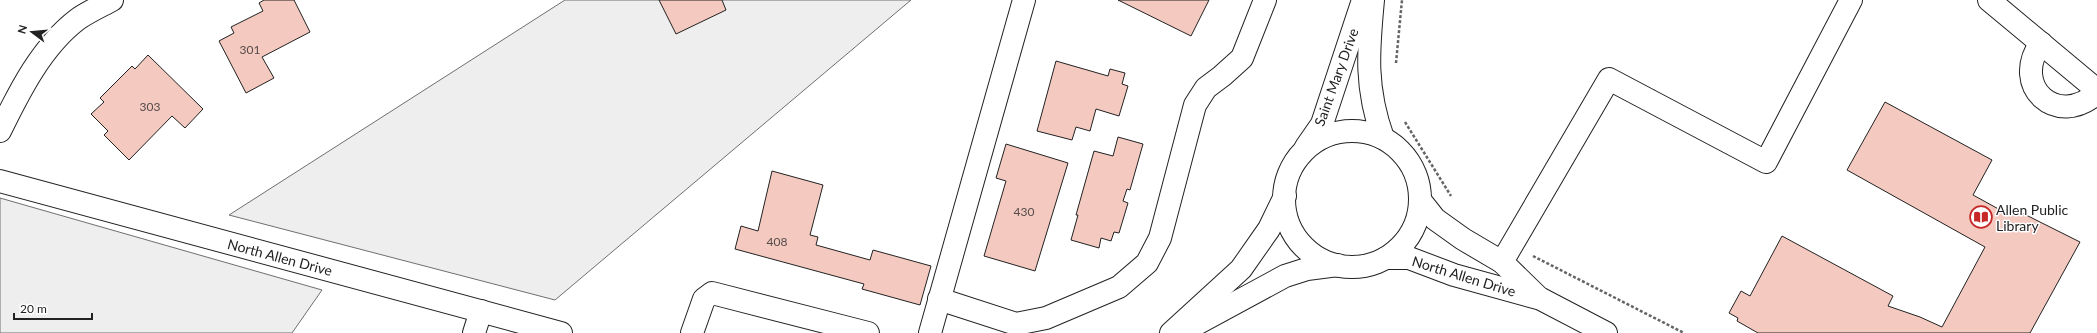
<svg xmlns="http://www.w3.org/2000/svg" width="2097" height="333" font-family="Lato,sans-serif">
<rect width="100%" height="100%" fill="#fff"/>
<g fill="#eee" stroke="#6f6f6f">
<path d="M565 0H911L555 300 229 215Z"/>
<path d="M0 198 322 290 292 333H0Z"/>
</g>
<g fill="#f3c9c0" stroke="#222">
<path d="M264 0H294L310 32 262 57 274 78 246 93 219 41 234 33 231 27 263 11 259 3Z"/>
<path d="M659 0H722L726 10 676 34Z"/>
<path d="M1118 0H1209L1191 36Z"/>
<path d="M148 55 203 109 185 128 172 116 129 160 104 135 108 131 91 114 104 102 100 98 132 66 135 69Z"/>
<path d="M1056 61 1108 76 1110 69 1125 73 1122 84 1128 86 1119 116 1096 109 1090 131 1076 127 1072 140 1037 131Z"/>
<path d="M1885 102 1992 160 1973 195 2004 212 2008 206 2080 242 2030 333H1758L1737 321 1738 318 1729 313 1741 291 1750 296 1782 236 1893 296 1888 306 1920 317 1942 327 1985 247 1847 170Z"/>
<path d="M1118 137 1143 144 1130 190 1127 189 1123 201 1128 203 1119 233 1114 232 1111 241 1101 238 1099 248 1071 240 1078 215H1076L1094 151 1113 156Z"/>
<path d="M1006 144 1068 163 1035 271 984 256 1006 181 996 178Z"/>
<path d="M772 171 823 185 810 235 818 237 816 245 870 260 873 250 931 266 920 305 862 289 864 284 735 249 741 226 758 231Z"/>
</g>
<g fill="none" stroke-linecap="round" stroke-linejoin="round">
<g stroke="#222" stroke-width="24">
<g id="minor">
<path d="M1373 0C1368 52 1365 88 1383 138"/>
<path d="M1989 0 2097 90"/>
<path d="M2041 43C2010 86 2057 129 2097 93"/>
<path d="M0 131C19 92 42 46 78 19 88 12 101 6 112 0"/>
<circle cx="1352" cy="199" r="68"/>
<path d="M1306 147 1322 124 1363 0"/>
<path d="M0 181 561 333"/>
<path d="M1420 200 1435 219 1463 239 1502 262 1538 297"/>
<path d="M1386 258H1409L1454 275 1541 299 1606 333"/>
<path d="M1502 262 1609 79 1766 162 1851 0"/>
<path d="M939 299 1016 324 1046 318 1119 287 1147 263 1160 238 1195 105 1206 88 1222 76 1242 58 1265 0"/>
<path d="M1189 328 1285 276 1307 269 1338 265"/>
<path d="M474 333 481 311"/>
<path d="M692 333 704 299 712 293 868 333"/>
<path d="M930 333 1024 0"/>
<path d="M1171 333 1241 269 1269 229 1285 196"/>
</g>
</g>
<g stroke="#646464" stroke-width="2.5" stroke-dasharray="3 2" stroke-linecap="butt">
<path d="M1396 63 1402 0"/>
<path d="M1405 122 1451 196"/>
<path d="M1533 256 1684 333"/>
</g>
<use href="#minor" stroke="#fff" stroke-width="22"/>
</g>
<defs>
<g id="library-ring" transform="scale(1.15)"><circle r="9.5" fill="#fff" stroke="#c62828" stroke-width="1.5"/><path d="M-6-4Q-3-5.5-.7-3.5V5Q-3 3-6 4ZM6-4Q3-5.5 .7-3.5V5Q3 3 6 4Z" fill="#c62828"/></g>
</defs>
<g fill-rule="evenodd">
<use href="#library-ring" x="1981" y="217"/>
</g>
<g text-anchor="middle" dominant-baseline="central" stroke-width="3" stroke-linejoin="round" paint-order="stroke">
<g font-size="12" fill="#564c4a">
<text x="250" y="49">301</text>
<text x="150" y="106">303</text>
<text x="1024" y="211">430</text>
<text x="777" y="241">408</text>
</g>
<g font-size="14" fill="#222" stroke="#fff">
<text transform="translate(1336 77) rotate(-70)">Saint Mary Drive</text>
<text transform="translate(280 257) rotate(15)">North Allen Drive</text>
<text transform="translate(1464 276) rotate(17)">North Allen Drive</text>
</g>
<g font-size="14" fill="#222" stroke="#fff" text-anchor="start">
<text x="1996" y="209">Allen Public<tspan x="1996" dy="16">Library</tspan></text>
</g>
</g>
<g transform="translate(32 32) rotate(286)" stroke="#ffffff" stroke-width="3" paint-order="stroke">
<path d="M0-3L7 15L0 10L-7 15Z" fill="#222222"/>
<text y="-6" font-size="11" font-weight="bold" text-anchor="middle" fill="#222222">N</text>
</g>
<path d="M14 313v6h78v-6" fill="none" stroke="#222222" stroke-width="2"/>
<text x="20" y="313" font-size="12" fill="#222222" stroke="#ffffff" stroke-width="3" paint-order="stroke">20 m</text>
</svg>
